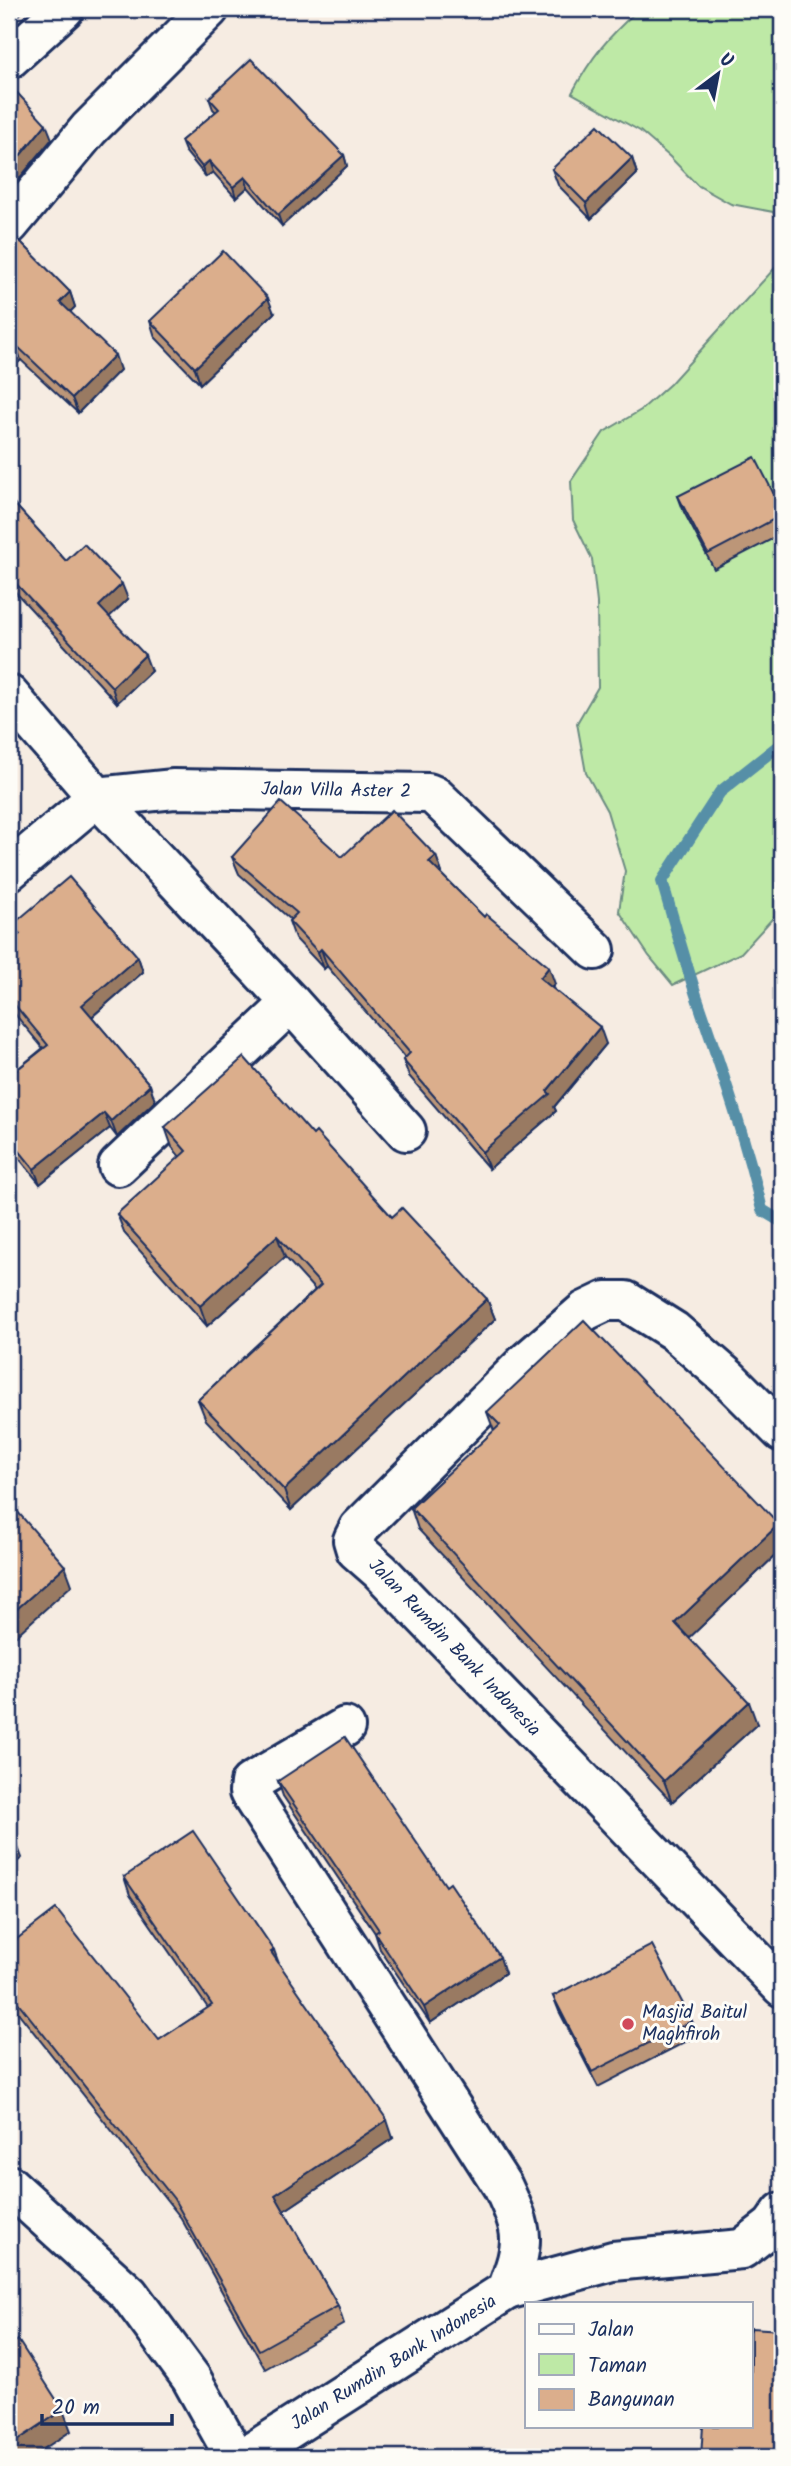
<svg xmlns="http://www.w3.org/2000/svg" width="791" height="2466" font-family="Kalam,sans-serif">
<rect width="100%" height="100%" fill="#f6ece2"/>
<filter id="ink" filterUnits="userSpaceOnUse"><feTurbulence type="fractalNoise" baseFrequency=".0143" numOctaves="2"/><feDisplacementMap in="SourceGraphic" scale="14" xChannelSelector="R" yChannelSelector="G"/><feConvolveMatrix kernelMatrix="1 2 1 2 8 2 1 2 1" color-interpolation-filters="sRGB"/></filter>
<g filter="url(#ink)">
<g fill="#bee9a6" stroke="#6c8c82" stroke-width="2">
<path d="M639 9H782V230L773 212 731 204 697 185 670 157 640 131 572 93C592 56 608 37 639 9Z"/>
<path d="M782 260V908L741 953 673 985 649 956 619 911 625 871 607 811 586 773 577 723 598 687 597 603 592 559 573 520 571 481 604 432 641 410 670 384Z"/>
</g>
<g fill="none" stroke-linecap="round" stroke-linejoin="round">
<path stroke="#568fa7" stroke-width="12" d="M782 743 720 792 662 881C673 919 684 957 696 995 720 1066 745 1136 762 1210L782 1222"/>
<g stroke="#1b2f5e" stroke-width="44">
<g id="minor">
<path d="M9 59 64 9"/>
<path d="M9 225 89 129 209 9"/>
<path d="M9 695 97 797 9 871"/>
<path d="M97 797 174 789 428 793 435 796 595 950"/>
<path d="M97 797 291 1003 406 1131"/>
<path d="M118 1166 291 1003"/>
<path d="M782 1432 728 1378 674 1331 626 1301H606L585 1311 525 1363 359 1528 353 1540 356 1550 380 1571 782 1987"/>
<path d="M9 2185 129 2294 191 2378 235 2457"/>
<path d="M507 2290 613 2261 742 2249 772 2226 782 2212"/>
<path d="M245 2457 507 2290C525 2241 525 2234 503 2187L249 1792 250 1783 345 1727"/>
</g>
</g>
<use href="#minor" stroke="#fdfcf7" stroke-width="38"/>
</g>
<g fill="#bc9678" stroke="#1b2f5e" stroke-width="2">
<path d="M9 84 52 139 14 185 9 180Z"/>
<path d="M209 98 344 155 347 166 282 226 248 187 236 198 213 172 206 177 185 151 181 141 216 112 213 109Z"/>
<path d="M632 158 637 174 591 219 558 185 552 169Z"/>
<path d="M9 230 70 292 75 307 70 312 120 370 78 413 21 360 9 371Z"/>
<path d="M274 313 200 384 155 337 150 321Z"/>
<path d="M678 496 782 510V534L714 569 684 512Z"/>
<path d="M9 498 66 561 128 599 109 617 151 671 117 703 9 585Z"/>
<path d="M436 856 442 873 441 874 484 917 555 984 552 988 606 1044 554 1107 556 1111 489 1169 409 1076 403 1060 405 1058 327 966 324 969 295 938 289 921 290 919 239 874 232 857Z"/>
<path d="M12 925 138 957 143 972 92 1017 150 1085 155 1101 117 1137 110 1128 40 1184 9 1146V1076L43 1048 9 1007V944L17 937Z"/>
<path d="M165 1127 313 1135 392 1217 487 1299 495 1319 291 1510 206 1420 198 1400 315 1290 285 1257 207 1326 125 1234 117 1214 180 1157 172 1147Z"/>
<path d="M487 1412 779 1524 782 1534V1549L689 1638 757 1724 672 1802 418 1529 411 1508 494 1431Z"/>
<path d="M278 1781 446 1886 505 1973 430 2023 380 1949 375 1933 283 1796Z"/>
<path d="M124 1877 279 1964 393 2138 284 2211 338 2306 344 2324 265 2369 181 2218 9 2001V1945L159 2040 208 2008 130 1895Z"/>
<path d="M553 1996 692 2021 697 2036 598 2087 559 2011Z"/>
</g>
<g fill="#997a62" stroke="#1b2f5e" stroke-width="2">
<path d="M9 9H26L9 24Z"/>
<path d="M46 124 52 139 14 185 9 169Z"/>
<path d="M344 155 347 166 282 226 278 215Z"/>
<path d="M632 158 637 174 591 219 586 203Z"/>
<path d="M209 161 213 172 206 177 202 167Z"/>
<path d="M245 177 248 187 236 198 233 187Z"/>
<path d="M70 292 75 307 65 317 60 302Z"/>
<path d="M268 298 274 313 200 384 195 368Z"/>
<path d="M16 345 21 360 9 371V351Z"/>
<path d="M115 355 120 370 78 413 72 398Z"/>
<path d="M122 584 128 599 104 622 99 606Z"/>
<path d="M145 655 151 671 117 703 112 687Z"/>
<path d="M436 856 442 873 435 879 429 862Z"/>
<path d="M321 949 327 966 324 969 318 952Z"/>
<path d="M138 957 143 972 87 1021 82 1005Z"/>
<path d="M549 967 555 984 546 995 540 978Z"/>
<path d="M600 1027 606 1044 554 1107 556 1111 489 1169 482 1152 547 1091Z"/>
<path d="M150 1085 155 1101 117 1137 111 1121Z"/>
<path d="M104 1113 110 1128 40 1184 34 1169Z"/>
<path d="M277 1236 285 1257 207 1326 200 1306Z"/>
<path d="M487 1299 495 1319 291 1510 284 1490Z"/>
<path d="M779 1524 782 1534V1549L683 1644 675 1623Z"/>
<path d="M65 1566 72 1585 9 1642V1616Z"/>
<path d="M749 1702 757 1724 672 1802 664 1781Z"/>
<path d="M15 1839 22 1858 9 1868V1843Z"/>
<path d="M274 1950 281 1969 271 1952Z"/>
<path d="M500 1957 505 1973 430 2023 424 2007Z"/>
<path d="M387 2120 393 2138 281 2213 275 2195Z"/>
<path d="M782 2392V2457H778Z"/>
<path d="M63 2410 71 2431 31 2457H9V2446Z"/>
</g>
<g fill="#dbae8c" stroke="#1b2f5e" stroke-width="2">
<path d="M251 59 344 155 278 215 245 177 233 187 209 161 202 167 181 141 219 109 209 98Z"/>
<path d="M9 84 46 124 9 169Z"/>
<path d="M598 125 632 158 586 203 552 169Z"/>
<path d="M9 230 70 292 60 302 115 355 72 398 16 345 9 351Z"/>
<path d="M223 251 268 298 195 368 150 321Z"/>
<path d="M755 457 782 510V515L708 554 678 496Z"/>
<path d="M9 498 66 561 84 544 122 584 99 606 145 655 112 687 9 576Z"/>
<path d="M281 802 342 857 392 810 436 856 429 862 484 917 486 914 549 967 540 978 600 1027 547 1091 550 1094 482 1152 403 1060 410 1053 321 949 318 952 289 921 297 913 232 857Z"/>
<path d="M69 877 138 957 82 1005 150 1085 111 1121 104 1113 34 1169 9 1138V1076L48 1045 9 998V944L20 934 12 925Z"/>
<path d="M244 1057 313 1135 316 1132 392 1217 402 1208 487 1299 284 1490 198 1400 321 1285 277 1236 200 1306 117 1214 186 1151 165 1127Z"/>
<path d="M584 1320 779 1524 675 1623 749 1702 664 1781 411 1508 500 1425 487 1412Z"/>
<path d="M9 1502 65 1566 9 1616Z"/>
<path d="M345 1737 446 1886 450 1883 500 1957 424 2007 375 1933 379 1930 278 1781Z"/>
<path d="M193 1831 274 1950 271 1952 387 2120 275 2195 338 2306 259 2350 174 2199 9 1991V1945L56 1909 159 2040 212 2005 124 1877Z"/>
<path d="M9 1832 15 1839 9 1843Z"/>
<path d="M652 1945 692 2021 592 2072 553 1996Z"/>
<path d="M751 2328 782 2330V2392L778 2457H701L703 2426H751Z"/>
<path d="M18 2340 63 2410 9 2446V2346Z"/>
</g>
</g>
<circle fill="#d1495b" stroke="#fdfcf7" stroke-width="2.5" cx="628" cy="2024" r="7"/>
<g text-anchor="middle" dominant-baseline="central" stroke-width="6" stroke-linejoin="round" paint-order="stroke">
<g font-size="19" fill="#1b2f5e" stroke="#fdfcf7">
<text transform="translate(336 791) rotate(1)">Jalan Villa Aster 2</text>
<text transform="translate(454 1648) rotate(46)">Jalan Rumdin Bank Indonesia</text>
<text transform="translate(394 2363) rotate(-32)">Jalan Rumdin Bank Indonesia</text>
</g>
<g font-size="19" fill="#1b2f5e" stroke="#fdfcf7" text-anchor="start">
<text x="642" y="2013">Masjid Baitul<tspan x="642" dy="22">Maghfiroh</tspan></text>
</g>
</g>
<rect width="791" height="2466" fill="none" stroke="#fdfcf7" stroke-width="35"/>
<rect x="18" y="18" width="756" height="2431" fill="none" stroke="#1b2f5e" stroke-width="2.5" filter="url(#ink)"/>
<rect x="525" y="2302" width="228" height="126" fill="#fdfcf7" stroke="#a3aaba" stroke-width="2"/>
<rect x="539" y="2324" width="35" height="10" fill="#fdfcf7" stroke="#a3aaba" stroke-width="2"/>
<text x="588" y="2336" font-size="21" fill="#1b2f5e">Jalan</text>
<rect x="539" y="2354" width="35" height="21" fill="#bee9a6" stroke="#a3aaba" stroke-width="2"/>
<text x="588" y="2372" font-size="21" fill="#1b2f5e">Taman</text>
<rect x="539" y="2389" width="35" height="21" fill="#dbae8c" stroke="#a3aaba" stroke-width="2"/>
<text x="588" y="2406" font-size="21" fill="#1b2f5e">Bangunan</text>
<g transform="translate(718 74) rotate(32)" stroke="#fdfcf7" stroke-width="5" paint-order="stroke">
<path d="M0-5L12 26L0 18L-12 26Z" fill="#1b2f5e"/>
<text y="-10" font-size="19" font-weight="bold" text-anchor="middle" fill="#1b2f5e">U</text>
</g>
<path d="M42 2414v10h130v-10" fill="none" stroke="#1b2f5e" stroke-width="3.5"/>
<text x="52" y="2414" font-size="21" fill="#1b2f5e" stroke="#fdfcf7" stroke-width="5" paint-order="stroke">20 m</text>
</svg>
